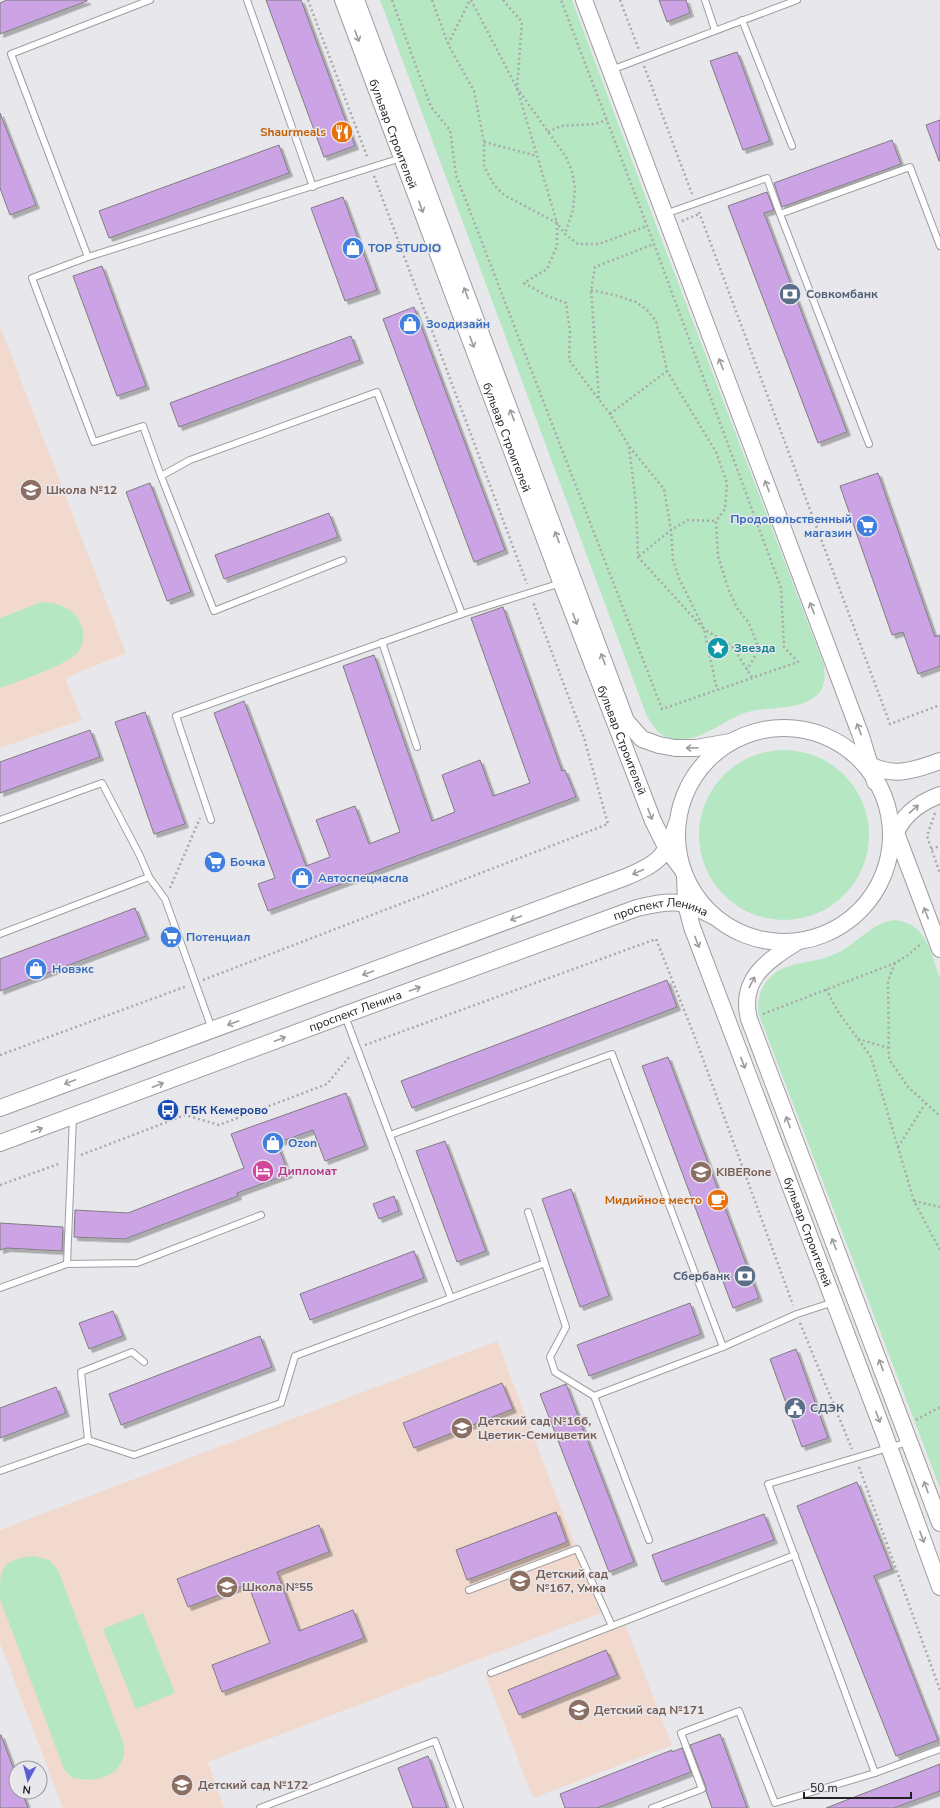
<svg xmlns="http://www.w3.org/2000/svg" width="940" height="1808" font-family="'Nunito Sans',sans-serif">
<defs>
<filter id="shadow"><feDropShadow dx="3.5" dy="3.5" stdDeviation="0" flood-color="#0004"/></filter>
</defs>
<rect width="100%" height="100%" fill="#e8e8ec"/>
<g fill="#f1d9ce">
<path d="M0 326 126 653 65 678 82 720 0 748Z"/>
<path d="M497 1341 601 1613 208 1762 224 1808H63L0 1643V1530Z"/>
<path d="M624 1621 672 1745 533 1798 485 1674Z"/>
</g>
<g fill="#b6e7c3">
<path d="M380 0H572L658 230 824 665C825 676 826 688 816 696 798 711 770 706 748 712 724 719 701 743 674 739 659 737 653 727 646 714Z"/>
<path d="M42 602C57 603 70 606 79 620 85 630 85 646 76 654 63 667 18 681 0 688V618Z"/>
<circle cx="784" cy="835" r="85"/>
<path d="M896 920C928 925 930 952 940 978V1488L759 1015C755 993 767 972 790 966 805 961 821 961 835 954 857 945 872 921 896 920Z"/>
<path d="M34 1556 49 1560 58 1570 123 1742C130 1767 105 1783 83 1779 80 1779 76 1779 73 1778 70 1776 67 1772 64 1769L0 1599C0 1568 0 1560 34 1556Z"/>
<path d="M143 1613 175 1693 136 1709 103 1629Z"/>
</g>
<g fill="#cca3e5" stroke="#7f7d80" filter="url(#shadow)">
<path d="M7 0H87V1L0 34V3Z"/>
<path d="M266 0H301L355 146 324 157Z"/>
<path d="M659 0H686L690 13 667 22Z"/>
<path d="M737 52 770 141 743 150 710 61Z"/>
<path d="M0 113 36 205 10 215 0 188Z"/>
<path d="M940 120V161H939L926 125Z"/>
<path d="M892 140 901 164 782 207 774 183Z"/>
<path d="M279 145 289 173 109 238 99 211Z"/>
<path d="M767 192 774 210 764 213 847 432 818 443 728 206Z"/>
<path d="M343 197 377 290 345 301 311 208Z"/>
<path d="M102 266 146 386 117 396 73 276Z"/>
<path d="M414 307 505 550 474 562 383 319Z"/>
<path d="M351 336 360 360 179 427 170 403Z"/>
<path d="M878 473 935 637 940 635V666L918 674 903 632 892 635 840 486Z"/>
<path d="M150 483 191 592 167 601 126 492Z"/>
<path d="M329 513 338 537 224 579 215 555Z"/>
<path d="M503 607 562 771 565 770 576 797 268 911 258 884 275 878 214 713 244 701 306 866 330 857 316 820 355 806 369 844 400 832 343 666 374 655 432 821 455 812 442 775 480 760 493 796 530 783 471 618Z"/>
<path d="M145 712 185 824 154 834 115 722Z"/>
<path d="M90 730 100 757 0 793V762Z"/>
<path d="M135 908 146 936 0 991V959Z"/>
<path d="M667 980 677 1007 412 1108 401 1081Z"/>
<path d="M668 1057 759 1298 733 1308 642 1066Z"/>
<path d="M346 1093 365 1146 325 1161 313 1130 277 1143 289 1174 237 1193 238 1196 125 1239 74 1237 75 1210 128 1213 244 1168 231 1134Z"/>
<path d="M445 1141 486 1251 457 1262 416 1151Z"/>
<path d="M571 1189 609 1296 580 1307 542 1199Z"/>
<path d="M394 1196 399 1211 379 1219 373 1204Z"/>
<path d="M0 1223 63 1227 62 1251 7 1248 0 1250Z"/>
<path d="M414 1251 424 1278 310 1320 300 1294Z"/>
<path d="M690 1303 701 1334 589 1376 577 1345Z"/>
<path d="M113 1311 123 1336 89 1349 79 1323Z"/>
<path d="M260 1336 272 1367 121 1425 109 1394Z"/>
<path d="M796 1349 828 1438 802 1447 770 1359Z"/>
<path d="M502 1383 513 1409 414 1448 403 1423Z"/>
<path d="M566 1384 634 1562 609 1572 540 1394Z"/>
<path d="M56 1387 66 1413 0 1438V1408Z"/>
<path d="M857 1482 892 1569 874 1576 938 1740 896 1756 797 1506Z"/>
<path d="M556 1512 567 1542 467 1580 456 1550Z"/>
<path d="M764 1514 774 1540 662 1582 652 1555Z"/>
<path d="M319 1525 329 1552 277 1572 299 1631 353 1610 364 1638 222 1692 212 1665 270 1643 248 1584 188 1607 177 1579Z"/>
<path d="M606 1650 617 1675 519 1715 508 1690Z"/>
<path d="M720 1734 747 1808H712L706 1791V1787L690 1745Z"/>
<path d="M0 1735H1L16 1775V1792H22L28 1808H0Z"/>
<path d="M682 1748 691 1772 597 1808H565L560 1794 672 1750V1752Z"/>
<path d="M428 1756 447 1808H413L398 1768Z"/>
<path d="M940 1764V1791L894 1808H826Z"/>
</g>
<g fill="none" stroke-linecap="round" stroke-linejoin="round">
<g stroke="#9e9ea1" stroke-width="8">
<g id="lane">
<path d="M247 0 313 187"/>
<path d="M705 0 715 30"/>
<path d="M742 20 792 146"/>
<path d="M611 70 797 0"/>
<path d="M665 214 767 178 780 214"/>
<path d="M88 257 11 54 150 0"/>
<path d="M869 444 780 214 910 167 940 246"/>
<path d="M161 476 143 426 94 442 32 278 88 257 401 158"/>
<path d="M343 560 214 611 161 476 190 460 377 392 462 614"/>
<path d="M382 642 417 747"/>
<path d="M0 820 102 783 140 856 149 877"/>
<path d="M211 820 176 716 462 614 561 583"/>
<path d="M0 934 149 877 165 899 212 1029"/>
<path d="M345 1016 451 1298"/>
<path d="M390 1135 612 1054 723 1347"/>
<path d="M528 1212 566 1327 550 1357 555 1372 594 1396 723 1347 797 1314 834 1302"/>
<path d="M67 1264 73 1117"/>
<path d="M0 1288 67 1264 137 1263 261 1215"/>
<path d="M594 1396 649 1540"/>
<path d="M88 1440 81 1372 132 1352 144 1362"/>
<path d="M908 1442 768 1484 875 1773 940 1749"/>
<path d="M0 1471 88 1440 134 1455 281 1403 295 1356 545 1263"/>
<path d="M469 1590 577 1549 612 1626"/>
<path d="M491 1673 795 1555"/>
<path d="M260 1808 435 1741 460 1808"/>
<path d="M652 1808 702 1789 681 1733 739 1711 775 1803 875 1773"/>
</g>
</g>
<g stroke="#9e9ea1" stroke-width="18">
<g id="secondary">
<path id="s1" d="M343 0 561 582 653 821 667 849 682 869"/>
<path d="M356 0 626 721 642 739 659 745 675 748H696L730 742"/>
<path d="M584 0 861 736 875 782"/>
<circle cx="784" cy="835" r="107"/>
<path d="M864 761C889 779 914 771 940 761"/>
<path d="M893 825 940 949"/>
<path d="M894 838C901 816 918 803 940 795"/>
<path id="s2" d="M685 876 686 904 692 927 884 1433 940 1587"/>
<path d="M797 942C767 961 739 979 749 1019L940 1523"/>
<path d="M0 1108 626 877C659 863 666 857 677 823"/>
<path id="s3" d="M0 1143 344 1015 637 908C672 900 681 899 713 916"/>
</g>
</g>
<g stroke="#a9a9ac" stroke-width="2.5" stroke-dasharray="2 3" stroke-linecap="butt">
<path d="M308 0 368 159"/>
<path d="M392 0 431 107 450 130 456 175 662 709 798 662 784 647 781 588 654 244 561 0"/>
<path d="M432 0 448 44 474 91 484 142V166L494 185 504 195 557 223 565 234 578 244H599L647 226"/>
<path d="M471 0 517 88 557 223V246L547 269 524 283 547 296 566 303 570 331 569 360 610 414 629 446 664 489 671 530 673 560 679 578 704 629 732 646 752 677"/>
<path d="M503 0 522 22 517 88 566 157 572 171 575 188 573 210 565 234"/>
<path d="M620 0 639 50"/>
<path d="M448 44 470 0"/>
<path d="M644 66 692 194"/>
<path d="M548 132 561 126 595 124 607 120"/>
<path d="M484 142 537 156"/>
<path d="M374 176 527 584"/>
<path d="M699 212 890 724 940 705"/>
<path d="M682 221 699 214"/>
<path d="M591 290 618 296 636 302 647 310 656 321 667 371 716 452 727 483 725 509 716 521 718 556 728 588 737 608 749 623 759 649 747 670"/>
<path d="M599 398 591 290 595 267 654 244"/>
<path d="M610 414 667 371"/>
<path d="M629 447 636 504 638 557 704 629 717 690"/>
<path d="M639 556 671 530 688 520 716 521"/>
<path d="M935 813 927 836 940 874"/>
<path d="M931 849 940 846"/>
<path d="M170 888 200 818"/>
<path d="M895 963 888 981 889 1059 908 1087 940 1116"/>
<path d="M203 980 608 824 584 738 533 602"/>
<path d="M826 989 837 1010 871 1057 914 1201 940 1250"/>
<path d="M763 1014 895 963 908 955 922 943"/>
<path d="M858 1039 889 1048"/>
<path d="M365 1045 656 939 696 1040 793 1305"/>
<path d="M0 1055 187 986"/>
<path d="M898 1147 925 1104"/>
<path d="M81 1155 185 1115 219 1125 327 1084 350 1056"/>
<path d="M0 1185 61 1163"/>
<path d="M914 1201 940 1207"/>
<path d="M800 1323 852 1449"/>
<path d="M916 1420 940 1407"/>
<path d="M859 1467 940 1690"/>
</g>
<use href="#lane" stroke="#fff" stroke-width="6"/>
<use href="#secondary" stroke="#fff" stroke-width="16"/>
</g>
<defs><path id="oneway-shaft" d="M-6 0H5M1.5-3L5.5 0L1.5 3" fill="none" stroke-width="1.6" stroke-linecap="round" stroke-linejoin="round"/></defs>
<g stroke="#9c9c9c">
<use href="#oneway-shaft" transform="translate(357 36) rotate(69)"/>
<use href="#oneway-shaft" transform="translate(421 207) rotate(70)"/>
<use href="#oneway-shaft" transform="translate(466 293) rotate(-111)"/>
<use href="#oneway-shaft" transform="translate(472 342) rotate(70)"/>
<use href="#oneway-shaft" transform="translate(721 364) rotate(-111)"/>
<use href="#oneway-shaft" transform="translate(512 415) rotate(-111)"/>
<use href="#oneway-shaft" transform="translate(767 486) rotate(-111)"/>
<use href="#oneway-shaft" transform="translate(557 537) rotate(-111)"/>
<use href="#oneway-shaft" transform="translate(812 608) rotate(-111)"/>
<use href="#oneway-shaft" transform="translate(575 619) rotate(69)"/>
<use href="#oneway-shaft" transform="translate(603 659) rotate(-111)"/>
<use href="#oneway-shaft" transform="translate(859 729) rotate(-111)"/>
<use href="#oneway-shaft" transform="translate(692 748) rotate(178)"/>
<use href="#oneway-shaft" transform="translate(914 809) rotate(-41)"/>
<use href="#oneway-shaft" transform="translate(650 814) rotate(69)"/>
<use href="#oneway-shaft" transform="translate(638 872) rotate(156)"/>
<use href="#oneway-shaft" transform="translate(926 913) rotate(-111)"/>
<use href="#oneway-shaft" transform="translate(516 918) rotate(160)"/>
<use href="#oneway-shaft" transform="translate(697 942) rotate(69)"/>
<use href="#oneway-shaft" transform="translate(368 973) rotate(160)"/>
<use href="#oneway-shaft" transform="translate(752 982) rotate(-63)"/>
<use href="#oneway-shaft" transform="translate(415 989) rotate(-20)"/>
<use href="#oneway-shaft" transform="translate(233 1023) rotate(160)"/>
<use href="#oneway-shaft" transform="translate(280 1039) rotate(-21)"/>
<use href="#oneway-shaft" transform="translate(743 1063) rotate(69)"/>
<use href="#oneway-shaft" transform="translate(70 1082) rotate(159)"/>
<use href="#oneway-shaft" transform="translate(158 1085) rotate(-21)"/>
<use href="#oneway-shaft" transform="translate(788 1122) rotate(-111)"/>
<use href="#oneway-shaft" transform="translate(37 1130) rotate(-20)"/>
<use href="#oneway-shaft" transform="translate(834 1244) rotate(-111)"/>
<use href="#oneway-shaft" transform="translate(881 1365) rotate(-111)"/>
<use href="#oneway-shaft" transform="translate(878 1417) rotate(69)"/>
<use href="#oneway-shaft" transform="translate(926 1487) rotate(-110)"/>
<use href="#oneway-shaft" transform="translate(922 1537) rotate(70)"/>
</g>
<defs>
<g id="restaurant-disc" transform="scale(1.15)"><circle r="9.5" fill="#e8710a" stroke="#e8e8ec"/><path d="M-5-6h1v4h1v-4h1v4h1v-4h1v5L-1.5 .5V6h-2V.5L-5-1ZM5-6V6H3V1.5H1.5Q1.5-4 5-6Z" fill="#fff"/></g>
<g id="shop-disc" transform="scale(1.15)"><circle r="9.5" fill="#3f7fe0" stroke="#e8e8ec"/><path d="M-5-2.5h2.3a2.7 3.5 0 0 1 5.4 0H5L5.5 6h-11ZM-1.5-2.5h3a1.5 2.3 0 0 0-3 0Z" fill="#fff"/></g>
<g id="bank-disc" transform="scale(1.15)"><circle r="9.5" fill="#5c6f8a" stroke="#e8e8ec"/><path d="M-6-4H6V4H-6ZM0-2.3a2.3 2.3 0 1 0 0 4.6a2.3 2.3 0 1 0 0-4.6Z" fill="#fff"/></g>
<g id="school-disc" transform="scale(1.15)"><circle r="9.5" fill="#8d6e63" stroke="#e8e8ec"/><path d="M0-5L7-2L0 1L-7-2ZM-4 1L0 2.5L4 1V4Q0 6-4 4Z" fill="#fff"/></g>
<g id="supermarket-disc" transform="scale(1.15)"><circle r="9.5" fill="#3f7fe0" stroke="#e8e8ec"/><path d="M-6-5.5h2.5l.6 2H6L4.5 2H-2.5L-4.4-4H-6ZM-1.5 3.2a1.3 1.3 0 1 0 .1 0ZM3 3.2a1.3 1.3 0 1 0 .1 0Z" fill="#fff"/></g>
<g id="sight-disc" transform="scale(1.15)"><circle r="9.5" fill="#0f9aa8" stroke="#e8e8ec"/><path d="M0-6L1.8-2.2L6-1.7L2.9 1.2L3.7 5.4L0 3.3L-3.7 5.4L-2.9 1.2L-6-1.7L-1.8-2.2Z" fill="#fff"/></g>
<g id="bus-disc" transform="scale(1.15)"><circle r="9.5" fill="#1a4fb4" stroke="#e8e8ec"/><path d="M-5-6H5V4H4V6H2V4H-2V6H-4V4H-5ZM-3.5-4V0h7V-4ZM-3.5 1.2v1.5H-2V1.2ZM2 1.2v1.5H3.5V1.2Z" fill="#fff"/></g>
<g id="hotel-disc" transform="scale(1.15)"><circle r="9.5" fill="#d1479c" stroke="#e8e8ec"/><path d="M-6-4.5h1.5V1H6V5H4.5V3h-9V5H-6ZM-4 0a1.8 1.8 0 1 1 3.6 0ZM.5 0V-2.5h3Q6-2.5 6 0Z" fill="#fff"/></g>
<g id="cafe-disc" transform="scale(1.15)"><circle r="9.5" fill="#e8710a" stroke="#e8e8ec"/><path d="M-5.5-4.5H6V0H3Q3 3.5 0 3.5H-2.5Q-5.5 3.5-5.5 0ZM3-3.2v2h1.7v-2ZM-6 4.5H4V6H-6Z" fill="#fff"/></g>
<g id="civic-disc" transform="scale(1.15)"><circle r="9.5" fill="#5c6f8a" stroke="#e8e8ec"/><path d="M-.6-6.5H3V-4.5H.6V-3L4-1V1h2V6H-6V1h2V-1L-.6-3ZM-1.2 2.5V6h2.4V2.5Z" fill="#fff"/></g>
</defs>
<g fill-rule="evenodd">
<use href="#restaurant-disc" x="342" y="132"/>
<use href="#shop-disc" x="353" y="248"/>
<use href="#bank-disc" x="790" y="294"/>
<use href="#shop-disc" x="410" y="324"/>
<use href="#school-disc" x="31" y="490"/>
<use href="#supermarket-disc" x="867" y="526"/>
<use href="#sight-disc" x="718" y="648"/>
<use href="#supermarket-disc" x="215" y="862"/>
<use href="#shop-disc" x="302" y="878"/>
<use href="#supermarket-disc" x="171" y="937"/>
<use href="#shop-disc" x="36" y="969"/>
<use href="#bus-disc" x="168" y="1110"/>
<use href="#shop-disc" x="273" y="1143"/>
<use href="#hotel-disc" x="263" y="1171"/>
<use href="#school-disc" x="701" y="1172"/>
<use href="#cafe-disc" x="718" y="1200"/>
<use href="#bank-disc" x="745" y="1276"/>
<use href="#civic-disc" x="795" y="1408"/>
<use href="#school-disc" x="462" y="1428"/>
<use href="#school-disc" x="520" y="1581"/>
<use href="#school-disc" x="227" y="1587"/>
<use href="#school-disc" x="579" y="1710"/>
<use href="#school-disc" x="182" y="1785"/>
</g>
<g text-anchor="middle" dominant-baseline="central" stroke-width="3" stroke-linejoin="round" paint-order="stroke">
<g font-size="12" font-weight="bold" fill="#c56008" stroke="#e8e8ec" text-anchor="end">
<text x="326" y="132">Shaurmeals</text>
<text x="702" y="1200">Мидийное место</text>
</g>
<g font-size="12" fill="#222224" stroke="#e8e8ec">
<text stroke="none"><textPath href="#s1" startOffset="143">бульвар Строителей</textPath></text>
<text stroke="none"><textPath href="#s1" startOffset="467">бульвар Строителей</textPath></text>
<text stroke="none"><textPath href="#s1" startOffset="791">бульвар Строителей</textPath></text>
<text stroke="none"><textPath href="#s3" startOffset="703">проспект Ленина</textPath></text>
<text stroke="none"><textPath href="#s3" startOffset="379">проспект Ленина</textPath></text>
<text stroke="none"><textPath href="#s2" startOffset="378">бульвар Строителей</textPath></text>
</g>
<g font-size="12" font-weight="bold" fill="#366cbe" stroke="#e8e8ec" text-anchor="start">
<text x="368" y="248">TOP STUDIO</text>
<text x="426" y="324">Зоодизайн</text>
<text x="852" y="519" text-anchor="end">Продовольственный<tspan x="852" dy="14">магазин</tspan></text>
<text x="230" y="862">Бочка</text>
<text x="318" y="878">Автоспецмасла</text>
<text x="186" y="937">Потенциал</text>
<text x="52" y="969">Новэкс</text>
<text x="288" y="1143">Ozon</text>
</g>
<g font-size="12" font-weight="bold" fill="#4e5e75" stroke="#e8e8ec" text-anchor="start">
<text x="806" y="294">Совкомбанк</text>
<text x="730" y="1276" text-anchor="end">Сбербанк</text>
<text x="810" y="1408">СДЭК</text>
</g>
<g font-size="12" font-weight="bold" fill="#785e54" stroke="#e8e8ec" text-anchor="start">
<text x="46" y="490">Школа №12</text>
<text x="716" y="1172">KIBERone</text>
<text x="478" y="1421">Детский сад №166,<tspan x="478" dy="14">Цветик-Семицветик</tspan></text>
<text x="536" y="1574">Детский сад<tspan x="536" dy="14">№167, Умка</tspan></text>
<text x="242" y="1587">Школа №55</text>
<text x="594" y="1710">Детский сад №171</text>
<text x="198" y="1785">Детский сад №172</text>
</g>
<g font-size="12" font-weight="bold" fill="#0d838f" stroke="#e8e8ec" text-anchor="start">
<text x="734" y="648">Звезда</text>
</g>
<g font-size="12" font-weight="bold" fill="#164399" stroke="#e8e8ec" text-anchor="start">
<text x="184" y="1110">ГБК Кемерово</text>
</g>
<g font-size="12" font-weight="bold" fill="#b23c85" stroke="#e8e8ec" text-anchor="start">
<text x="278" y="1171">Дипломат</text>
</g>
</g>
<g transform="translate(28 1780) rotate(187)"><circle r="19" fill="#e8e8ec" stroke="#99999c"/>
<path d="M0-3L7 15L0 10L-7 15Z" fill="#5d5dd6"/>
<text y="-6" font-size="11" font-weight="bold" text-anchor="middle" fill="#222224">N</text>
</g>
<path d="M804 1792v6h107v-6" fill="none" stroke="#222224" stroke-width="2"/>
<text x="810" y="1792" font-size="12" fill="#222224" stroke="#e8e8ec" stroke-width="3" paint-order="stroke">50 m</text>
</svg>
